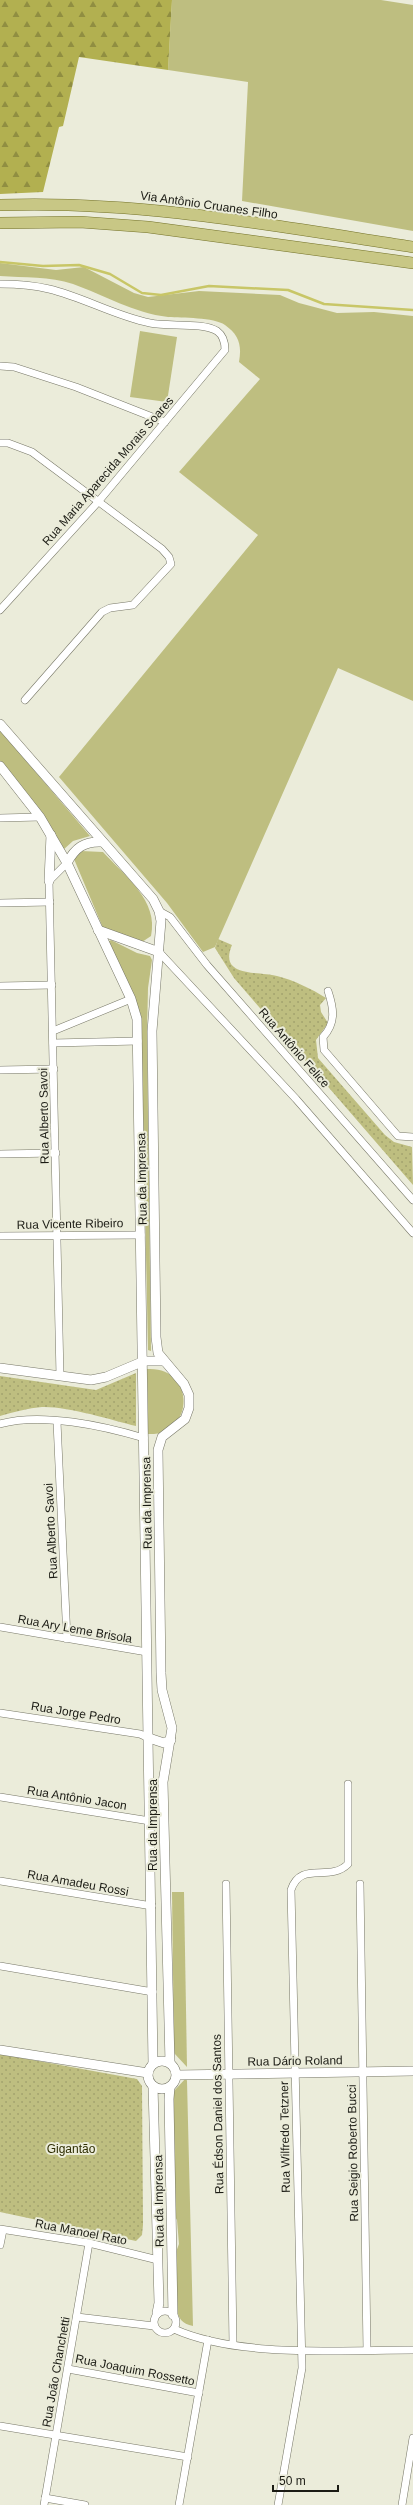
<svg xmlns="http://www.w3.org/2000/svg" width="413" height="2505" font-family="Helvetica,sans-serif">
<defs>
<pattern id="forest-firs" width="22" height="20" patternUnits="userSpaceOnUse"><rect width="22" height="20" fill="#b2b050"/><path d="M5 1l3.5 6h-7zM16 11l3.5 6h-7z" fill="#908e41"/></pattern>
<pattern id="park-dots" width="8" height="8" patternUnits="userSpaceOnUse"><rect width="8" height="8" fill="#bebe80"/><path d="M2 2h.1M6 6h.1" fill="none" stroke="#a3a36e" stroke-width="1.8" stroke-linecap="round"/></pattern>
</defs>
<rect width="100%" height="100%" fill="#ebecda"/>
<g fill="#bebe80">
<path d="M172 0H381L413 5V231L242 201 248 82 168 70Z"/>
<path d="M0 263 56 270 84 267 134 293 148 297 199 291 280 295 299 303 337 313 374 312 413 316V701L338 668 215 947 203 952 167 903 59 777 258 535 179 472 260 379 239 362C242 345 239 335 225 325 214 317 182 318 168 317 134 313 104 295 73 284 50 276 24 278 0 276Z"/>
<path d="M140 331 177 337 167 402 130 397Z"/>
<path d="M0 730 90 836 73 841 63 850 44 816 0 762Z"/>
<path d="M81 851 103 852C125 876 159 901 151 936L142 942 103 928 74 859Z"/>
<path d="M111 940 137 953 150 956 152 960 148 988 147 1033 151 1351 148 1350 141 1015 108 942Z"/>
<path d="M147 1369C196 1366 195 1436 148 1434Z"/>
<path d="M172 1892H184L187 2067 174 2053Z"/>
<path d="M186 2078 187 2081 193 2326C182 2324 178 2318 176 2307V2252L179 2244 177 2220 174 2215V2091Z"/>
</g>
<path fill="url(#forest-firs)" d="M0 0H172L168 70 79 57 63 126 59 127 43 192 0 194Z"/>
<g fill="url(#park-dots)">
<path d="M218 939 232 945C218 978 259 971 277 976 293 980 312 989 326 998L320 1005 321 1012 328 1023 316 1040 318 1058 385 1135 394 1142 412 1147 413 1185 234 978 215 948Z"/>
<path d="M136 1373V1426C112 1420 67 1406 42 1407 28 1408 14 1412 0 1416V1376L96 1390Z"/>
<path d="M0 2054 137 2079 142 2086 143 2225 142 2235 136 2241 0 2212Z"/>
</g>
<g fill="none" stroke-linecap="round" stroke-linejoin="round">
<path stroke="#c8c667" stroke-width="2.5" d="M0 262 43 266 79 265 110 274 142 293 161 295 209 286 288 290 324 304 413 310"/>
<g stroke="#777767" stroke-width="8">
<g id="minor">
<path d="M0 284C16 284 33 285 49 289 83 297 115 316 150 323 168 327 202 322 217 331 224 336 225 343 225 350L98 502 0 610"/>
<path d="M0 366 14 367 76 387 165 422"/>
<path d="M0 443H8L32 452 162 549 169 557 171 564 133 605 110 608 102 612 25 700"/>
<path d="M0 818 40 817"/>
<path d="M0 903 50 902"/>
<path d="M159 911 170 917 207 965 413 1200"/>
<path d="M159 952 296 1099 413 1233"/>
<path d="M0 986 52 985"/>
<path d="M328 991C334 1009 336 1023 323 1037L324 1050 398 1136 413 1137"/>
<path d="M53 1031 131 999"/>
<path d="M53 1043 138 1041"/>
<path d="M0 1070 54 1069"/>
<path d="M0 1154 56 1153"/>
<path d="M0 1236 141 1235"/>
<path d="M60 1376 49 881 67 863"/>
<path d="M57 1422 67 1639"/>
<path d="M0 1424C41 1412 104 1426 144 1438"/>
<path d="M0 1627 147 1652"/>
<path d="M0 1713 140 1734 149 1738"/>
<path d="M0 1797 150 1821"/>
<path d="M0 1881 152 1906"/>
<path d="M226 1884 233 2344"/>
<path d="M360 1884 367 2350"/>
<path d="M0 1966 153 1992"/>
<path d="M0 2229 89 2243 158 2260"/>
<path d="M0 2245 3 2230"/>
<circle cx="165" cy="2322" r="11"/>
<path d="M77 2317 154 2326"/>
<path d="M174 2329C238 2358 342 2350 413 2350"/>
<path d="M68 2369 199 2393"/>
<path d="M0 2426 188 2457"/>
<path d="M45 2498 85 2505"/>
<path d="M44 2505 89 2243"/>
<path d="M179 2505 208 2340"/>
<path d="M278 2505 302 2368 291 1890C301 1860 329 1883 348 1864V1784"/>
<path d="M402 2505 413 2438"/>
</g>
</g>
<g stroke="#777767" stroke-width="10">
<g id="tertiary">
<path d="M0 724 153 899 159 911 161 921 152 1031 156 1337 158 1353 184 1384 189 1395V1408L185 1419 162 1437 158 1450 161 1673 162 1690 172 1728 163 1782 170 2063"/>
<path d="M0 766 40 817 67 863 131 999 137 1019 153 2064"/>
<path d="M67 863C75 848 84 841 102 842"/>
<path d="M49 881 51 835"/>
<path d="M98 930 159 952"/>
<path d="M0 1368 91 1380 106 1377 144 1361H163"/>
<path d="M149 1738 164 1743 171 1740"/>
<path d="M0 2050 148 2073"/>
<circle cx="162" cy="2075" r="14"/>
<path d="M177 2075 413 2071"/>
<path d="M153 2086 159 2303 157 2313"/>
<path d="M170 2087 169 2099 173 2315"/>
</g>
</g>
<g stroke="#747229" stroke-width="12">
<g id="primary">
<path d="M0 205C139 200 276 226 413 247"/>
<path d="M0 223 80 222 148 227 413 263"/>
</g>
</g>
<use href="#minor" stroke="#fff" stroke-width="7"/>
<use href="#tertiary" stroke="#fff" stroke-width="9"/>
<use href="#primary" stroke="#c8c785" stroke-width="11"/>
</g>
<g text-anchor="middle" dominant-baseline="central" stroke-width="4" stroke-linejoin="round" paint-order="stroke">
<g font-size="12" fill="#1b1b14" stroke="#ebecda">
<text transform="translate(209 205) rotate(8)">Via Antônio Cruanes Filho</text>
<text transform="translate(108 471) rotate(-49)">Rua Maria Aparecida Morais Soares</text>
<text transform="translate(294 1048) rotate(49)">Rua Antônio Felice</text>
<text transform="translate(44 1116) rotate(-91)">Rua Alberto Savoi</text>
<text transform="translate(142 1179) rotate(-91)">Rua da Imprensa</text>
<text transform="translate(70 1224) rotate(-1)">Rua Vicente Ribeiro</text>
<text transform="translate(147 1503) rotate(-91)">Rua da Imprensa</text>
<text transform="translate(51 1531) rotate(-93)">Rua Alberto Savoi</text>
<text transform="translate(75 1629) rotate(10)">Rua Ary Leme Brisola</text>
<text transform="translate(76 1713) rotate(9)">Rua Jorge Pedro</text>
<text transform="translate(77 1798) rotate(9)">Rua Antônio Jacon</text>
<text transform="translate(153 1825) rotate(-90)">Rua da Imprensa</text>
<text transform="translate(78 1883) rotate(10)">Rua Amadeu Rossi</text>
<text transform="translate(295 2061) rotate(-1)">Rua Dário Roland</text>
<text transform="translate(218 2114) rotate(-91)">Rua Édson Daniel dos Santos</text>
<text transform="translate(285 2137) rotate(-91)">Rua Wilfredo Tetzner</text>
<text transform="translate(353 2153) rotate(-91)">Rua Seigio Roberto Bucci</text>
<text transform="translate(159 2201) rotate(-91)">Rua da Imprensa</text>
<text transform="translate(81 2232) rotate(11)">Rua Manoel Rato</text>
<text transform="translate(135 2370) rotate(11)">Rua Joaquim Rossetto</text>
<text transform="translate(56 2372) rotate(-80)">Rua João Chanchetti</text>
</g>
<g font-size="12" fill="#2f2e03" stroke="#ebecda">
<text x="71" y="2149">Gigantão</text>
</g>
</g>
<path d="M273 2485v6h65v-6" fill="none" stroke="#1b1b14" stroke-width="2"/>
<text x="279" y="2485" font-size="12" fill="#1b1b14" stroke="#ebecda" stroke-width="3" paint-order="stroke">50 m</text>
</svg>
